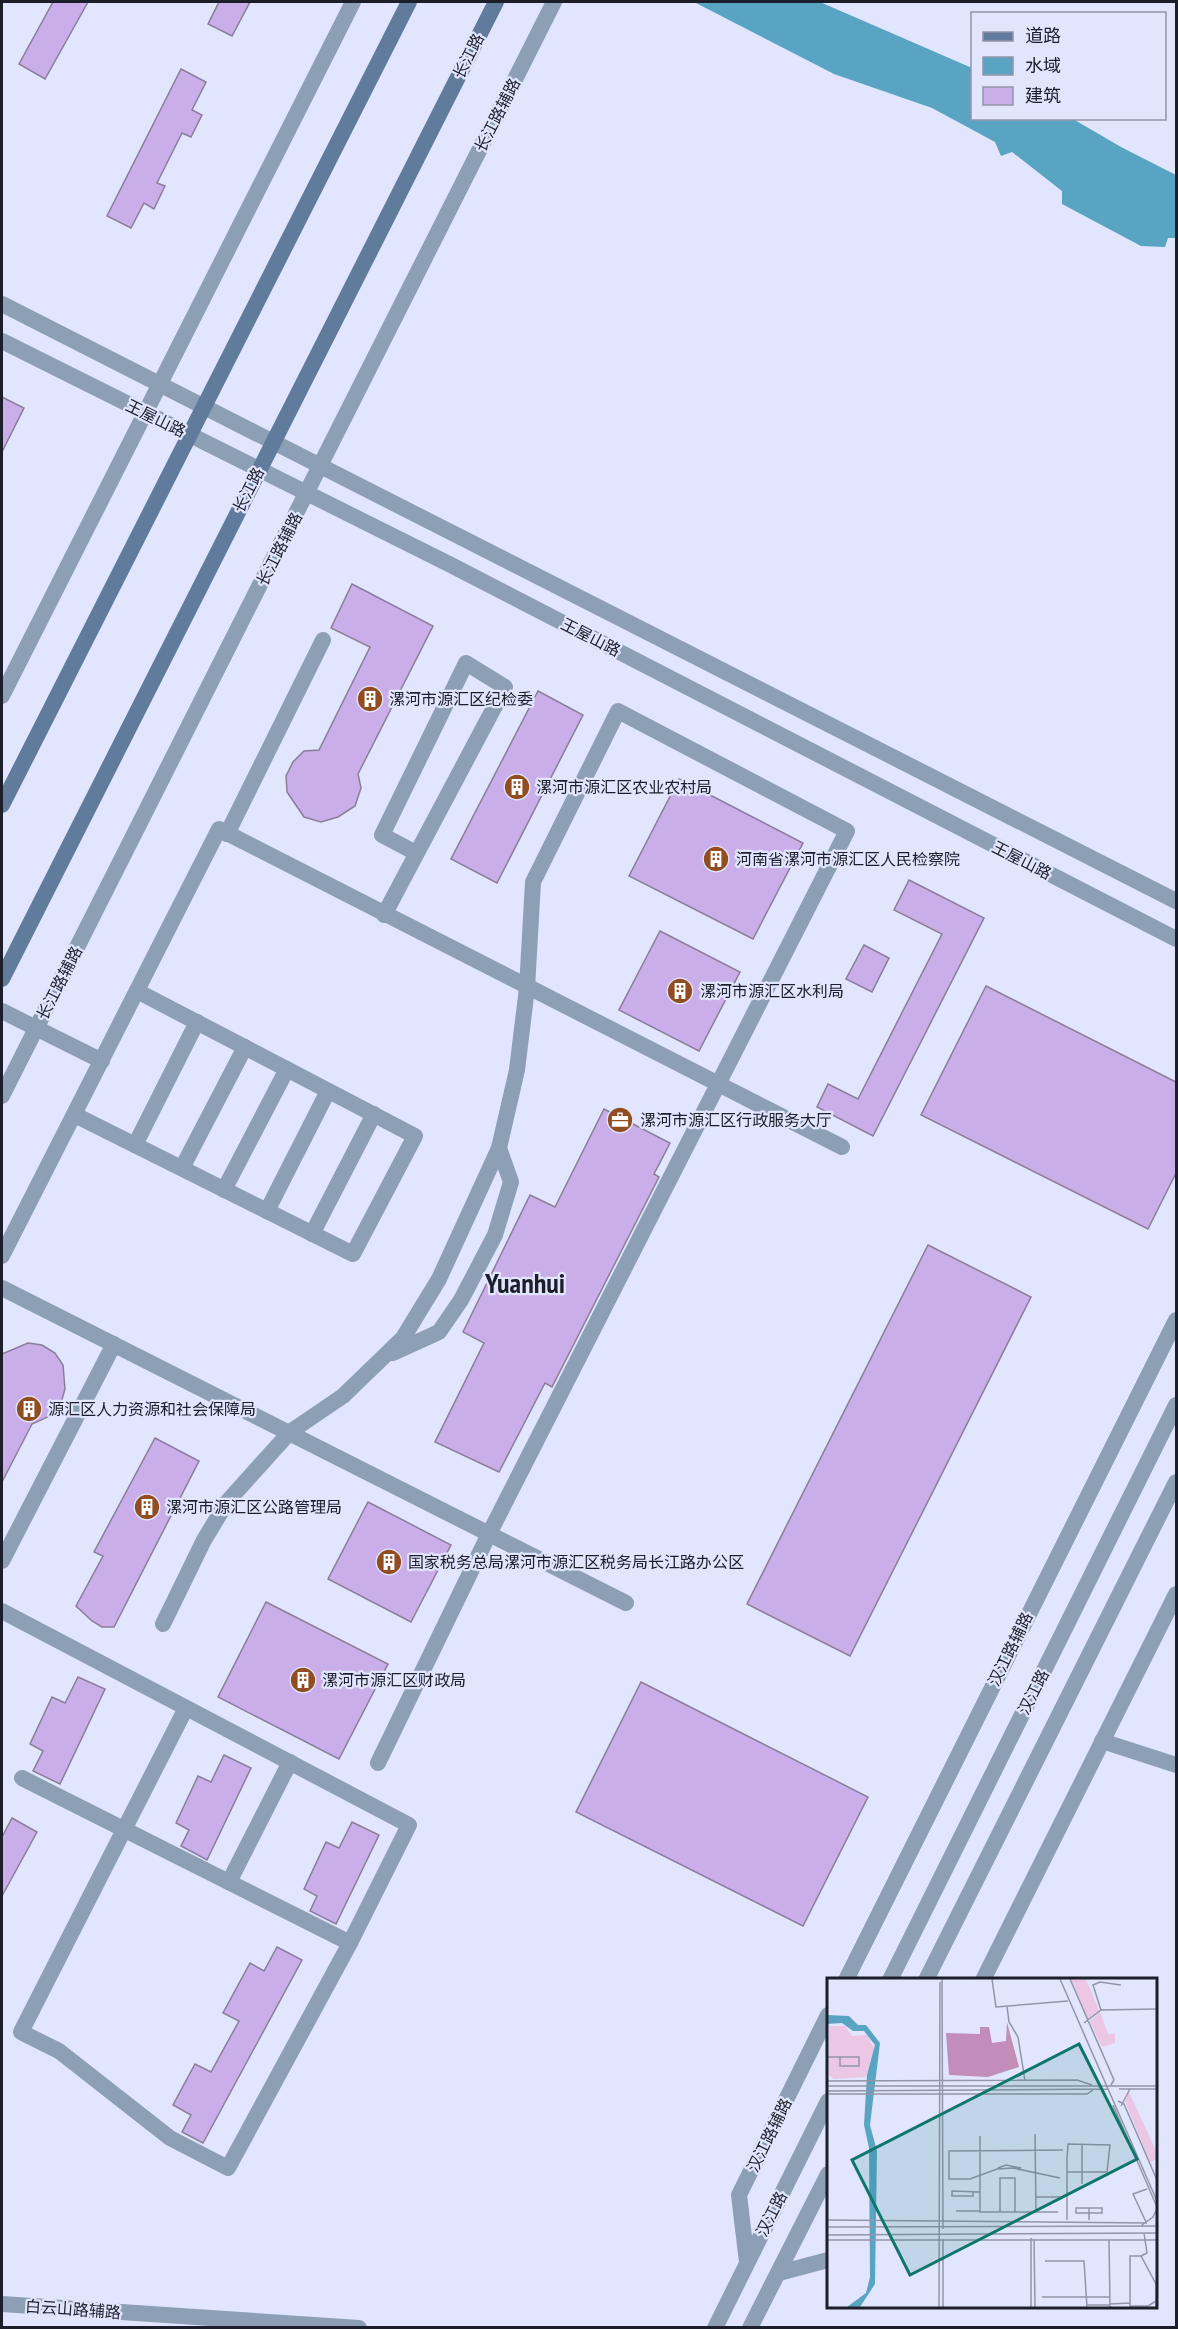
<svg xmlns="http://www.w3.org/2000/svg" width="1178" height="2329" font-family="'PT Sans Narrow','Noto Sans SC',sans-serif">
<rect width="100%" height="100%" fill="#e1e5fe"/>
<path fill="#59a4c3" d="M694 2H820L972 68V118L1073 119 1121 147 1176 175V238H1168L1165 247 1141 246 1062 204V191L1012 152 1001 156 995 142 932 108 834 74Z"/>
<g fill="#c9aee9" stroke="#8a7e99" stroke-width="1.5">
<path d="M53 2H88L45 79 19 64Z"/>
<path d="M219 2H250L232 36 208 24Z"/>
<path d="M181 69 206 82 192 110 202 115 191 137 182 133 157 183 165 186 154 209 144 203 131 228 107 216Z"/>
<path d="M2 397 24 408 2 452Z"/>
<path d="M352 584 433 626 358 774 361 788 355 806 338 817 321 822 304 817 287 792 286 776 293 762 304 751 319 750 370 647 331 628Z"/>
<path d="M538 691 583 715 497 883 451 859Z"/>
<path d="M679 779 803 843 753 939 629 876Z"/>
<path d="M909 880 984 918 873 1136 817 1107 828 1084 858 1099 942 934 894 910Z"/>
<path d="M660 931 740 972 699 1051 619 1010Z"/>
<path d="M864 945 889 958 872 992 846 979Z"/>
<path d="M986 986 1176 1082V1173L1148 1229 921 1115Z"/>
<path d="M604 1109 670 1143 654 1174 659 1177 552 1387 545 1383 499 1472 435 1442 484 1343 463 1332 530 1195 555 1207Z"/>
<path d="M928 1245 1031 1297 850 1656 747 1604Z"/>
<path d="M28 1343 42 1345 55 1353 63 1365 65 1389 61 1403 52 1415 32 1424 2 1482V1354Z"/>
<path d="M155 1438 199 1461 114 1627H102L92 1621 76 1606 103 1556 94 1552Z"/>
<path d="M368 1502 451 1545 411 1622 328 1579Z"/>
<path d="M266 1602 388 1664 339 1759 218 1697Z"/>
<path d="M78 1677 105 1689 60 1784 33 1771 43 1751 30 1744 52 1697 65 1703Z"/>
<path d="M641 1682 868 1797 803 1926 576 1812Z"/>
<path d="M224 1755 251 1768 207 1860 181 1846 189 1830 176 1823 198 1776 211 1782Z"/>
<path d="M12 1818 37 1832 2 1896V1837Z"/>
<path d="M352 1822 379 1835 336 1924 310 1911 317 1896 304 1889 326 1842 339 1848Z"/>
<path d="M277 1947 302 1960 203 2143 182 2132 191 2115 173 2105 195 2064 211 2072 239 2021 223 2013 250 1963 264 1971Z"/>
</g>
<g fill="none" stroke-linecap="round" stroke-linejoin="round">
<g stroke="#8c9fb5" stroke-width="16">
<path d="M2 696 353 2"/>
<path d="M227 834 323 640"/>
<path d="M384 915 505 687 466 663 382 835 416 853"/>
<path d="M2 1011 102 1061"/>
<path d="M2 1096 554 2"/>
<path d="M75 1115 353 1254 415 1136 137 991"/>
<path d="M135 1145 197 1022"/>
<path d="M182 1168 245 1047"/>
<path d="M224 1190 287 1069"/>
<path d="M267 1211 328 1091"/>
<path d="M312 1234 374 1114"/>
<path d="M2 1256 219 829 842 1147"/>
<path d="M2 1288 626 1603"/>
<path d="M393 1353 439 1332 461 1300 495 1235 511 1182 499 1148"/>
<path d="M2 1561 114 1344"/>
<path d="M2 1611 409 1825 350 1943 228 2168 170 2138 59 2051 21 2032 186 1708"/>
<path d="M163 1624 204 1540 227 1502 290 1432 343 1396 403 1338 439 1279 499 1148 517 1070 527 988 533 882 618 711 847 831 489 1534 378 1763"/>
<path d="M1102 1741 1176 1765"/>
<path d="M22 1778 350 1943"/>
<path d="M229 1882 290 1762"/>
<path d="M846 1980 1176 1320"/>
<path d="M983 1980 1176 1594"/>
<path d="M747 2262 739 2195 828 2015"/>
<path d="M779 2273 828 2260"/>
<path d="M2 2304 359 2328"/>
</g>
<g stroke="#8c9fb5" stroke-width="16">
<path d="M2 304 1176 901"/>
<path d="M2 341 449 564 1176 939"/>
<path d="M890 1980 1176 1405"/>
<path d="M926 1980 1176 1482"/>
<path d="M715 2328 828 2101"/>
<path d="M750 2328 828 2174"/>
</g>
<g stroke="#607b9c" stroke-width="16">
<path d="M2 805 409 2"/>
<path d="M2 979 496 2"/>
</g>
</g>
<defs>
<g id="building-disc" transform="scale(1.35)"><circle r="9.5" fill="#914d20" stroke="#e1e5fe"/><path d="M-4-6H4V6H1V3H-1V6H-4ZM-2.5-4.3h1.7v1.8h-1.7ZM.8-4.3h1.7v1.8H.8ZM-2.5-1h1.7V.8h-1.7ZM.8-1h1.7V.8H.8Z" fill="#fff"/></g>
<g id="office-disc" transform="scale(1.35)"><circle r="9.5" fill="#914d20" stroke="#e1e5fe"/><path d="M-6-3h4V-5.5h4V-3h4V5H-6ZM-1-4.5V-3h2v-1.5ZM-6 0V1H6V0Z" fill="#fff"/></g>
</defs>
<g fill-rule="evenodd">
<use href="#building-disc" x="370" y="699"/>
<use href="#building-disc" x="517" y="787"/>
<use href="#building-disc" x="716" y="859"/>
<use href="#building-disc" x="680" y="991"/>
<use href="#office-disc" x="620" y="1120"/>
<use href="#building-disc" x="29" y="1409"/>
<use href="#building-disc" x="147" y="1507"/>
<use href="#building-disc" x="389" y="1562"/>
<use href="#building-disc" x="303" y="1680"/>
</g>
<g text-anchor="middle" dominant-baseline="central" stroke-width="4.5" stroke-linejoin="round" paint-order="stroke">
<g font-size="16" fill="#1c1e29" stroke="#e1e5fe">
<text transform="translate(468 56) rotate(-63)">长江路</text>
<text transform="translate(497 115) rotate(-63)">长江路辅路</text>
<text transform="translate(156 418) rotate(26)">王屋山路</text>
<text transform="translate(248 490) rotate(-63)">长江路</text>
<text transform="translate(279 549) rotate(-63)">长江路辅路</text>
<text transform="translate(591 637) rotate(27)">王屋山路</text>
<text transform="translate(1022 860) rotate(27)">王屋山路</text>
<text transform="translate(59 983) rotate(-63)">长江路辅路</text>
<text transform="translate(1010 1649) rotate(-64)">汉江路辅路</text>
<text transform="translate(1033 1692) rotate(-63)">汉江路</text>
<text transform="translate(769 2135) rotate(-64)">汉江路辅路</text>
<text transform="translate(771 2214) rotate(-63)">汉江路</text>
<text transform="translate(73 2309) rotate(4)">白云山路辅路</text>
</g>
<g font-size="16" fill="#1c1e29" stroke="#e1e5fe" text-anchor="start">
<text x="389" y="699">漯河市源汇区纪检委</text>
<text x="536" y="787">漯河市源汇区农业农村局</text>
<text x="736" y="859">河南省漯河市源汇区人民检察院</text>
<text x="700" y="991">漯河市源汇区水利局</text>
<text x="640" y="1120">漯河市源汇区行政服务大厅</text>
<text x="48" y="1409">源汇区人力资源和社会保障局</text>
<text x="166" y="1507">漯河市源汇区公路管理局</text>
<text x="408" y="1562">国家税务总局漯河市源汇区税务局长江路办公区</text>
<text x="322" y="1680">漯河市源汇区财政局</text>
</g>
<g font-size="28" font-weight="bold" fill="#1c1e29" stroke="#e1e5fe">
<text x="525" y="1282">Yuanhui</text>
</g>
</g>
<g transform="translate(827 1978)">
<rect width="330" height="330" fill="#e1e5fe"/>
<path d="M244 1H259L272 32 261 41ZM273 34 281 56H288V65L275 69 263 43ZM2 48H18L25 58 40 57 48 72 39 99 7 101 2 97ZM302 114 330 175V181L323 184 298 123Z" fill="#ebc6e5"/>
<path d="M180 44 192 89 161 99 122 97 119 55 153 56V49H162L165 65 179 63Z" fill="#c28db9"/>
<path d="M0 37 22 38 31 47H39L53 65 43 147 50 173 48 306 33 329H20L39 315 43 299 42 170 37 147 40 97 48 67 37 53H26L15 45 0 46Z" fill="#59a4c3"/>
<path fill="none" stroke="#9295a9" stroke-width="1.5" d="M115 1 116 251M165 1 169 29 241 23M233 1 330 223M243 1 287 102 284 107M180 28 182 44 191 59 198 103M274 32 266 7 273 4 294 7M257 45 274 32 330 31M0 79H32V88H13V79M0 103 250 102 265 107M0 108H330M292 111H330M0 113 281 111M0 116H260L266 112M291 123 297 126 330 202M286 127 330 229M294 128 303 111M208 156 209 234M153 158V234H231M255 166V206M171 190 179 187 194 190M233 200 186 190 170 191 143 201H122V173L236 172M146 214V218H125V213L153 214M208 219H237M129 233H153M173 234V200H188V234M0 242 320 245M240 242V181L241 166 283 167 280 194H240M262 242V230H249V235H275V230H262M319 244 306 216 320 211M315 247 326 239 330 231M0 249 330 248M0 257 330 255M116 261V329M207 261 208 329M0 262H330M282 262 283 329M314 278 320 275 317 255M218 283H257L260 329M215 319H282M283 326 303 325M260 327H283M303 328H321L329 323M112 329 113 4M204 329V260M303 329V278H314L329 306V329"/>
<path fill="#0f766e" fill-opacity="0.15" stroke="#0f766e" stroke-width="3" d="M252 66 310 181 83 297 25 182Z"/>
<rect width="330" height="330" fill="none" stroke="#1c1e29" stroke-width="3"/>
</g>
<rect width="1178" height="2329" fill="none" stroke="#1c1e29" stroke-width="6"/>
<rect x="971" y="12" width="195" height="108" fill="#e1e5fe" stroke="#9295a9" stroke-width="1.5"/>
<rect x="983" y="32" width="30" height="9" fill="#607b9c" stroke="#9295a9" stroke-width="1.5"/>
<text x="1025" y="42" font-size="18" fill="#1c1e29">道路</text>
<rect x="983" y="57" width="30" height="18" fill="#59a4c3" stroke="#9295a9" stroke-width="1.5"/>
<text x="1025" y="72" font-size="18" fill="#1c1e29">水域</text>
<rect x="983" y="87" width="30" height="18" fill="#c9aee9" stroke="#9295a9" stroke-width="1.5"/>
<text x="1025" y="102" font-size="18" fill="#1c1e29">建筑</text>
</svg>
